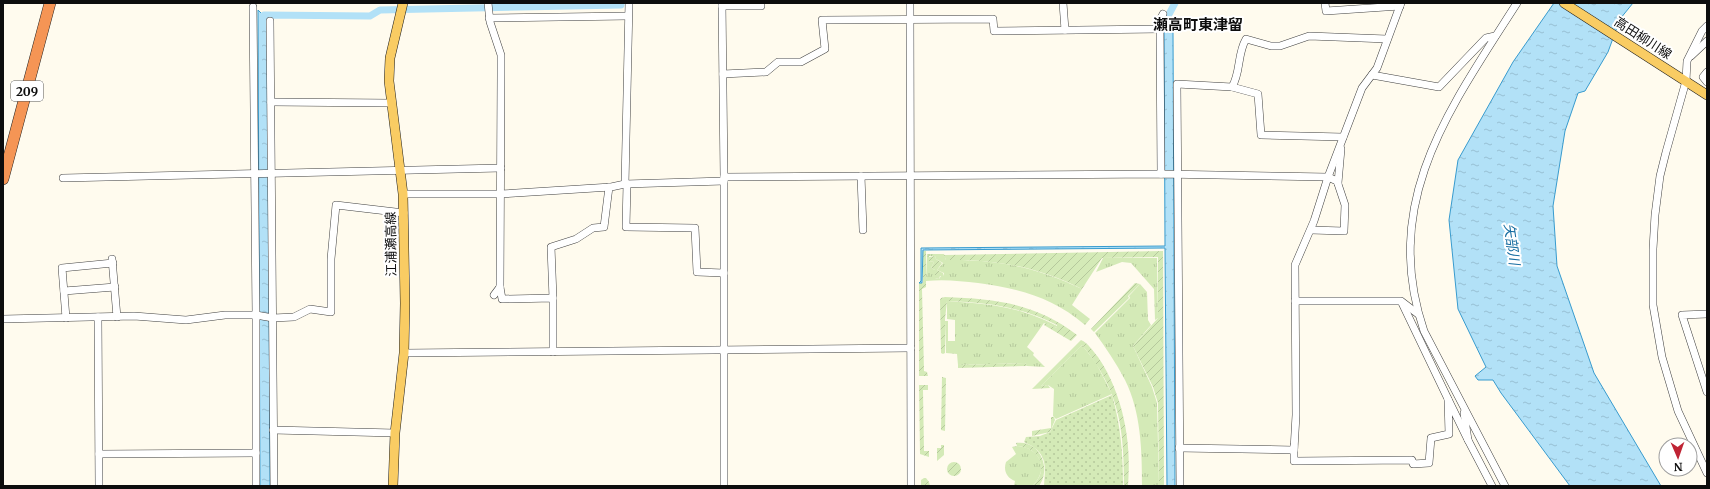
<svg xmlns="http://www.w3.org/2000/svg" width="1710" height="489" font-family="Merriweather,'Noto Sans JP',serif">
<defs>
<pattern id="grass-tufts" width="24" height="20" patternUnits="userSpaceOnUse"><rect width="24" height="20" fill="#d4eab7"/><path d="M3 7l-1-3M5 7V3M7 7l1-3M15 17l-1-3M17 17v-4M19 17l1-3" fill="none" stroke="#b5c89c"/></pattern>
<pattern id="park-dots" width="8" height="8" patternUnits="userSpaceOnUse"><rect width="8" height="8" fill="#d4eab7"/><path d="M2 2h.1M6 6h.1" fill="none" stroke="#b5c89c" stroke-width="1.8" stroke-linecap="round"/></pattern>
<pattern id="garden-furrows" width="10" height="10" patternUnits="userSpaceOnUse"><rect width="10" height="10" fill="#d4eab7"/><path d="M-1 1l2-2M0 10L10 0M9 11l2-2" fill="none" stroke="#b5c89c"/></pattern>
<pattern id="water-ripples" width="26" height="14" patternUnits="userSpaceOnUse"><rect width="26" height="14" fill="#b2e1f7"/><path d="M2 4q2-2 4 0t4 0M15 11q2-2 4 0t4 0" fill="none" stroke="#98c0d3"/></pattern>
</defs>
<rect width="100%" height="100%" fill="#fffbee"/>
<g fill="url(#grass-tufts)" fill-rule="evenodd">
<path d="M927 254H944L946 260C996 259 1037 267 1082 289L1072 305 1090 319 1085 325C1052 297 1020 289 978 283 961 281 944 279 926 281ZM929 256H935L936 259 943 263 937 270 944 273 943 276H941L939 279 935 278V270L931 268 934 262 929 261Z"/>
<path d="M1103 258H1157L1158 318 1155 320 1154 289 1131 263 1122 262 1096 272Z"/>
<path d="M1140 284 1147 292 1148 320 1151 325 1133 346 1152 387 1157 403 1159 486H1142C1142 450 1141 412 1125 380 1116 363 1106 348 1095 333L1130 298 1129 296Z"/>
<path d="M947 301C989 304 1018 306 1057 326V328L1044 323 1027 347 1034 353 1033 355 1045 367 1027 366 1025 363 958 365 957 354 946 353 945 321H948V341H955V320L947 319Z"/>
<path d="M1082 345 1096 363 1112 394 1056 419 1053 416 1054 389 1048 385 1041 386Z"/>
<path d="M1017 446C1040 447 1050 470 1032 486H1014L1015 481C1007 478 1003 471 1006 462L1016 454 1012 447Z"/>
</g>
<path fill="url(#park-dots)" d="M1112 395C1121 426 1123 455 1123 486H1044C1046 464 1047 452 1024 442L1026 437 1040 436 1050 432 1056 420Z"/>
<g fill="url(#garden-furrows)">
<path d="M923 251H926V287L922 289 924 371 927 372 928 376H919V283H923Z"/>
<path d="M1163 251 1164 486H1159L1158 403 1153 387 1133 346 1158 318V257L1102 258 1082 289C1038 267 996 259 946 260L944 255Z"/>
<path d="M935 256 936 259 942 263 937 270 943 273V276H940L939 279 935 278V270L931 268 934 262 929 261V257Z"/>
<path d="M1135 283 1140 284 1128 296 1129 298 1094 332 1091 329Z"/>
<path d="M945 297C995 299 1036 303 1077 335L1071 341 1044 325 1045 323 1057 328V325C1019 306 989 303 947 301L945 319V353L943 354 941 353 940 300 941 298Z"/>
<path d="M1081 340C1088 343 1093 351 1098 357 1123 394 1132 442 1128 486H1124C1124 429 1120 391 1082 345L1041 386 1048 385 1050 388 1032 389Z"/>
<path d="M1025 363 1027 366 958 368V365Z"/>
<path d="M942 377 946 378 945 431 941 430Z"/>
<path d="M919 385H928V390H923L924 451H929V457L920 454Z"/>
<path d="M1051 417H1054L1055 420 1050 432 1032 436V431L1051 428Z"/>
<path d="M1016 443C1040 439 1052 469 1039 486H1032C1050 471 1040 447 1017 446Z"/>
<path d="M941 445H944V455L937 461V448H941Z"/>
<circle cx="954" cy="469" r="7"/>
<path d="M924 478H926L929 482 930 486H921V480Z"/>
</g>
<g fill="url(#water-ripples)" stroke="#389bce">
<path d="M1554 3H1633L1620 19 1608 52 1585 91 1578 93 1565 131 1553 206 1557 266 1594 373 1661 486H1570L1501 393 1493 380H1478L1475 376 1486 367 1458 309 1449 220 1458 160 1513 62Z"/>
<path d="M258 10 268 20 270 486H260Z"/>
<path d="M1168 12 1171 13 1173 32 1175 486H1167L1165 248 923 250 922 283H919L921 281V248L1165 246 1164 22Z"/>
</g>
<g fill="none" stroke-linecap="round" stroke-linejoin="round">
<g stroke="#b2e1f7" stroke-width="7">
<path d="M1167 22V18L1175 3"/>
<path d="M264 26V15L370 16 380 10 621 5V3"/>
</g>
<g stroke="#404040" stroke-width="8">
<g id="minor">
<path d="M488 3 490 22 501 55V75L500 287 494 295"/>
<path d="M722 3 724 177V486"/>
<path d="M910 3 911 486"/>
<path d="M1063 3 1065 30"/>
<path d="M1325 3 1326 11 1400 6"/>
<path d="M722 6H761"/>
<path d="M489 18 628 16"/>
<path d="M270 21 274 486"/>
<path d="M1707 26 1702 31 1687 61 1686 81 1666 152 1660 176 1655 215 1653 249V305L1662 357 1678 411 1707 473"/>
<path d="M1691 56 1707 41"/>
<path d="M1707 72 1703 77 1707 82"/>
<path d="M723 74 766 72 778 62H801L825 49 822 20 993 19 994 31 1160 29"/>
<path d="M1372 75 1439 87 1486 38 1495 36"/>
<path d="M1232 87 1258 94 1261 135 1343 137"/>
<path d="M271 102 391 103"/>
<path d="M1161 174 1160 29V20L1163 14"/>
<path d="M861 176 863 230"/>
<path d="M724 177 1162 174 1328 177 1337 181 1345 205 1344 231 1311 230"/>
<path d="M63 178 501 168"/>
<path d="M1338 183 1341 149"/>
<path d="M625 184 629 3"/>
<path d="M627 184 626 227 695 228 697 272 724 273"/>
<path d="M403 194H501L611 187 625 184 724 181"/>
<path d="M112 259 117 317"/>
<path d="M500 287 502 299 553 298V352"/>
<path d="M64 291 115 287"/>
<path d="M553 298 551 247 576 239 593 228 604 227 609 187"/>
<path d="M1295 301H1401L1418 314"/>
<path d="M1402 303 1448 399"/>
<path d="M1707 314 1682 315 1707 392"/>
<path d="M98 317 99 486"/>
<path d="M66 318 62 268 113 263"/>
<path d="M3 319 134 316 186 320 225 315H256L253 7"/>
<path d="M404 353 911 348"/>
<path d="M1464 413 1468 440 1492 486"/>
<path d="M273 430 395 433"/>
<path d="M1294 446V461L1412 460 1413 464 1429 463 1431 438 1449 434 1448 399 1468 440"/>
<path d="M1179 448 1294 450 1296 415 1295 265 1314 221 1328 177 1362 88 1377 68 1401 3"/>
<path d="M99 454 256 453"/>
<path d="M256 486V315L273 318 294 317 310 309 331 312V259L336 205 404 213"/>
<path d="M1180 486 1177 84 1232 87C1241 72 1237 54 1246 39L1271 46H1280L1309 36 1387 39"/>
<path d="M1505 486 1424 331C1380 201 1450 108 1517 3"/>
</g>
</g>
<g stroke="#1e1e1e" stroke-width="10">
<g id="major">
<path d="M1564 3 1707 95"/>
<path d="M393 486 395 433 404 353 405 303 403 194 389 81 390 58 403 3"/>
</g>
</g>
<g stroke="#1e1e1e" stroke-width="12">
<path id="highway" d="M3 179 50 3"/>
</g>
<use href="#minor" stroke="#fff" stroke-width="7"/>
<use href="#major" stroke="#f9cc63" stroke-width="9"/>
<use href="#highway" stroke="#f59555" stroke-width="11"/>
</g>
<g text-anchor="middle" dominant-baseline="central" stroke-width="4" stroke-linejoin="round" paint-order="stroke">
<rect fill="#fff" stroke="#565656" stroke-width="1" x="11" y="81" width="32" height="20" rx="3"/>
<g font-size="12" font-weight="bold" fill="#0d0d0d">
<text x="27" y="91">209</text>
</g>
<g font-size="13" fill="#0d0d0d" stroke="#fff">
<text transform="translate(1643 38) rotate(33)">高田柳川線</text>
<text transform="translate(391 244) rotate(-91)">江浦瀬高線</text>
</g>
<g font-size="14" font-style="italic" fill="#156ca0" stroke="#fff">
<text transform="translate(1512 244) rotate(82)">矢部川</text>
</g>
<g font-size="15" font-weight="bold" fill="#0d0d0d" stroke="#fff">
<text x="1198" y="24">瀬高町東津留</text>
</g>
</g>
<rect width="1710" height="489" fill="none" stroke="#0d0d0d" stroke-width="8"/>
<g transform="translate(1678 457) rotate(178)"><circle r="19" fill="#ffffff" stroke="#9e9e9e"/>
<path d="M0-3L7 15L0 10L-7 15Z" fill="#bf2434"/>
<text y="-6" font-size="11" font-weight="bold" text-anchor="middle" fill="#0d0d0d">N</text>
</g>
</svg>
